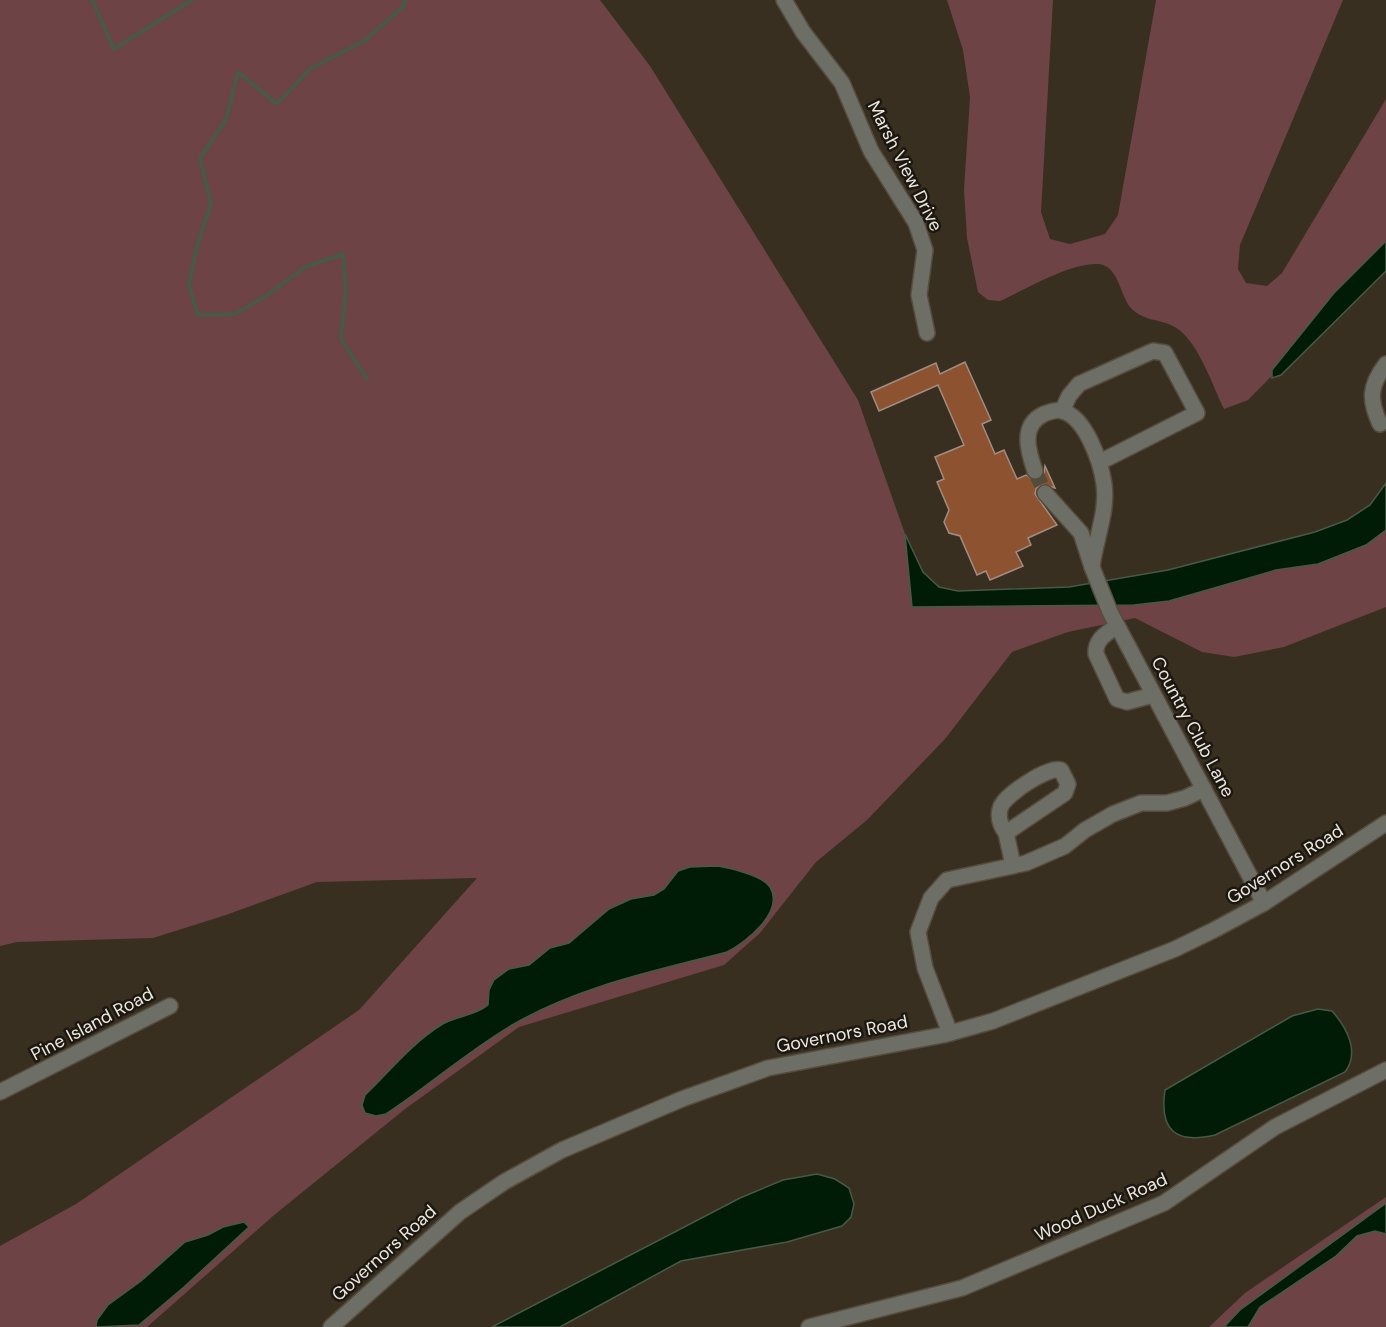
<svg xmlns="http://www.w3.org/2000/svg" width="1386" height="1327" font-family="'DM Sans',sans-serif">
<rect width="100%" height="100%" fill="#382f20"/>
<g fill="#6d4345">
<path d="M0 0H600L650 66 858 400 905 534 912 607 1044 596 1352 534 1386 508V607L1284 647 1234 657 1202 652 1135 618 1068 632 1012 652 945 739 867 820 816 862 760 933 724 965 519 1027 405 1109 273 1216 147 1327H0V1246L76 1204 359 1010 477 878 317 882 226 915 153 938 17 942 0 946Z"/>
<path d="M947 0H1053L1041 212 1050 239 1070 244 1105 234 1118 215 1156 0H1343L1240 245 1238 269 1246 283 1267 286 1282 273 1386 99V261L1248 400 1224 409C1212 385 1197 336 1171 325 1157 319 1141 320 1130 307 1120 294 1118 266 1099 264 1071 262 1026 289 1000 301L988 300 978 292 967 238 964 190 970 97 963 50Z"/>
<path d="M1386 1197V1327H1209L1245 1293Z"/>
</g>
<g fill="#011c06" stroke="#485946" stroke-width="1.5">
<path d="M1386 241V271L1281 375 1272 378V370L1334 293Z"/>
<path d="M1386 483V530L1366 545 1318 564 1276 570 1169 601 1134 605 912 607 905 534 923 572 939 587 958 591 1069 587 1168 570 1315 532 1347 520 1370 505Z"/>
<path d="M718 866C730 868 763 876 770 887 785 912 745 943 727 952 655 971 579 986 514 1024 469 1050 430 1085 386 1114L376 1116 365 1113 362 1105 365 1095C389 1072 412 1043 441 1025 456 1016 475 1016 488 1005L489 990 494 980 509 969 529 965 550 948 569 943 609 909 631 899 654 895 664 889 678 871 690 867Z"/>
<path d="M1318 1009 1332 1011C1347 1028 1360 1052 1345 1072L1215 1135C1176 1144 1159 1131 1165 1090L1292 1016Z"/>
<path d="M817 1174 835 1179 849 1188 854 1204 851 1217 842 1226 787 1242 681 1261 560 1327H492L740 1198 783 1180Z"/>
<path d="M1386 1203V1234L1375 1231 1357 1236 1336 1256 1260 1307 1248 1327H1224L1240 1310Z"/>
<path d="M244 1222 249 1227 184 1287 139 1325 96 1327 97 1320 108 1305 141 1281 185 1242 208 1235 223 1227Z"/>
</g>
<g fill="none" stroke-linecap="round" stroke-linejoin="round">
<g stroke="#485946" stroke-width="4">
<path d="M92 0 114 49 192 0"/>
<path d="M367 379 341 339 346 291 343 254 305 267 266 296 235 314 198 315 189 285 197 246 211 204 200 158 226 120 238 72 277 104 310 69 364 41 404 6V0"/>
</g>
</g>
<path fill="#8d5331" stroke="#a18d83" stroke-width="1.5" d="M965 362 991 420 982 424 995 454 1004 450 1017 479 1026 475 1033 480H1039L1044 473 1045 466 1055 488 1042 484 1036 489 1035 494 1057 525 1028 538 1031 545 1016 552 1023 566 990 580 986 571 977 575 960 536 949 533 944 522 949 510 937 482 944 479 935 457 964 445 938 385 879 411 871 392 936 363 940 374Z"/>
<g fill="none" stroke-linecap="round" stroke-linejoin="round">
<path stroke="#534b3c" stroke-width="15" stroke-dasharray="15 8" stroke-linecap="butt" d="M1035 471 1045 493"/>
<g stroke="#554c3e" stroke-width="18">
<g id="minor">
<path d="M784 0 803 32 842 83 871 151 916 223 925 250 919 295 927 333"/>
<path d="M1062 411 1069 396 1079 384 1153 351 1165 353 1197 413 1100 462"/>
<path d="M1380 424C1369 400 1369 386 1386 364"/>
<path d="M1035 471C1028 451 1020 425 1044 414 1049 412 1056 409 1062 411 1086 417 1101 463 1104 484 1108 512 1095 540 1092 567L1081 533 1045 493"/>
<path d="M1092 567 1110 612 1264 903"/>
<path d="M1117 626C1106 634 1095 639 1096 654L1117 699 1127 702 1153 695"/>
<path d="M1006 833C1000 825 997 816 1001 806 1007 794 1048 766 1061 770L1068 784 1065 793 1006 833 1013 865"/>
<path d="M950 1033 925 968 918 932 931 898 947 880 1026 863 1065 846 1085 830 1113 814 1141 803H1167L1185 798 1204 789"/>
<path d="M0 1092 170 1006"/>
<path d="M331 1327 460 1212 504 1182 562 1150 682 1099 768 1068 943 1035 993 1021 1175 949 1214 930 1264 903 1386 823"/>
<path d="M809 1327 962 1288 1164 1203 1275 1127 1386 1070"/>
</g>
</g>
<use href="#minor" stroke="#6d6e66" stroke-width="15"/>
</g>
<g text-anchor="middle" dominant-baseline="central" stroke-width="5" stroke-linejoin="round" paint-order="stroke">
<g font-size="18" fill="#ece7dd" stroke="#1c1811">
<text transform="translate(905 166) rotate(63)">Marsh View Drive</text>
<text transform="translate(1193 727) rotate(62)">Country Club Lane</text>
<text transform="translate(1285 864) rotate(-32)">Governors Road</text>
<text transform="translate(92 1024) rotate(-28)">Pine Island Road</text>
<text transform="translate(842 1034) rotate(-11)">Governors Road</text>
<text transform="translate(1101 1207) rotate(-24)">Wood Duck Road</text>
<text transform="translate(384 1253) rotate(-42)">Governors Road</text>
</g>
</g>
</svg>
